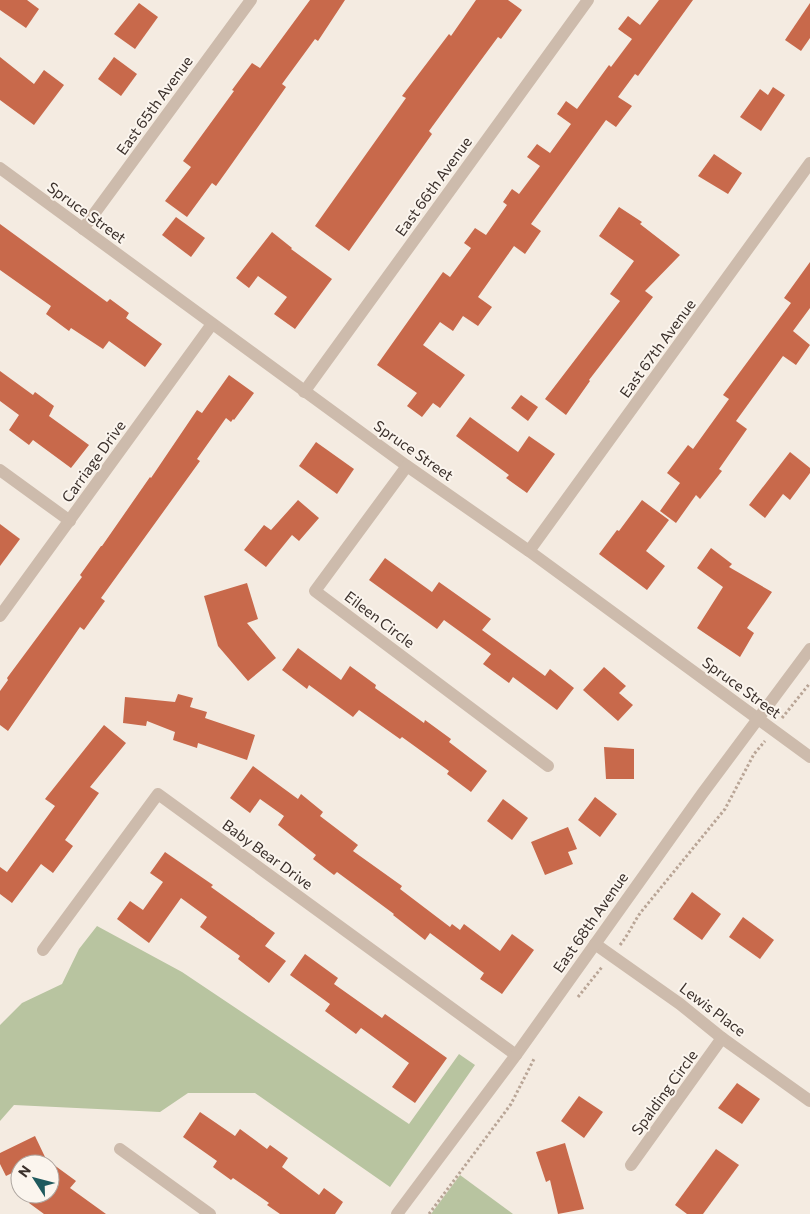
<svg xmlns="http://www.w3.org/2000/svg" width="810" height="1214" font-family="Commissioner,sans-serif">
<rect width="100%" height="100%" fill="#f4ebe1"/>
<g fill="#b8c4a0">
<path d="M97 926 182 972 409 1124 459 1054 475 1065 390 1187 255 1093H188L160 1112 14 1105 0 1121V1025L22 1003 62 984 79 949Z"/>
<path d="M460 1175 513 1214H431Z"/>
</g>
<g fill="#c8694b">
<path d="M0 0H27L39 9 26 28 0 10Z"/>
<path d="M310 0H345L318 41 315 39 282 84 286 87 231 165 216 186 212 183 187 217 165 201 191 167 183 161 234 91 232 90 252 63 260 68Z"/>
<path d="M476 0H508L522 10 501 39 498 37 467 79 429 131 432 134 349 251 315 226 406 98 402 96 449 34 451 36Z"/>
<path d="M659 0H693L638 76 635 74 618 97 632 106 616 127 606 120 531 224 541 231 525 254 514 246 478 297 492 307 478 326 463 316 453 331 440 322 423 345 465 375 440 408 433 403 422 417 407 406 417 393 377 365 443 272 450 277 471 248 464 243 475 228 486 235 507 205 503 202 512 189 519 194 540 166 527 157 537 144 550 153 571 124 557 114 566 101 577 109 609 65 611 67 632 39 618 29 628 16 640 25Z"/>
<path d="M139 3 158 17 135 49 114 34Z"/>
<path d="M810 3V38L801 51 785 40Z"/>
<path d="M0 57 34 84 44 70 64 85 34 125 0 100Z"/>
<path d="M114 57 137 74 121 96 98 79Z"/>
<path d="M773 87 785 95 761 131 740 117 760 89 768 95Z"/>
<path d="M714 154 742 173 728 194 698 176Z"/>
<path d="M619 207 642 222 640 224 680 255 645 291 653 297 589 380 590 381 566 415 545 399 620 301 610 294 634 261 599 236Z"/>
<path d="M176 217 205 238 191 257 162 235Z"/>
<path d="M0 224 107 302 110 299 129 313 126 318 162 344 145 367 109 341 103 349 71 328 69 331 46 314 51 306 0 270Z"/>
<path d="M272 232 292 248 291 249 332 279 295 329 274 314 287 297 258 276 249 288 236 278Z"/>
<path d="M810 262V308L793 331 810 345 796 365 783 356 736 421 747 429 719 469 722 471 700 499 696 495 676 523 660 511 680 483 667 473 688 445 693 449 729 399 723 395 791 303 784 298Z"/>
<path d="M0 371 33 395 35 392 54 406 49 416 89 445 71 468 33 440 29 445 9 430 19 415 0 401Z"/>
<path d="M229 375 254 393 234 420 233 419 231 422 226 418 197 459 200 461 101 598 105 601 84 630 80 627 8 731 0 725V691L8 680 7 678 82 577 80 575 101 546H102L150 477 151 478 197 410 202 413Z"/>
<path d="M521 395 538 407 528 421 511 408Z"/>
<path d="M470 417 518 452 529 436 555 454 527 493 506 478 509 475 456 436Z"/>
<path d="M316 442 354 469 337 494 299 466Z"/>
<path d="M790 452 810 468V473L790 500 783 494 765 518 749 505Z"/>
<path d="M298 500 319 518 299 541 292 535 266 567 244 550 264 525 271 530Z"/>
<path d="M642 500 669 520 646 551 665 566 647 590 599 554 617 530 619 531Z"/>
<path d="M0 524 20 539 0 566Z"/>
<path d="M711 548 732 564 729 567 772 592 747 628 754 633 740 657 697 628 723 587 697 568Z"/>
<path d="M385 558 432 592 439 582 491 619 482 630 545 676 550 669 574 688 557 710 513 677 509 683 483 664 491 654 444 620 437 629 369 580Z"/>
<path d="M247 583 258 619 247 623 276 658 248 681 218 646 204 596Z"/>
<path d="M298 648 341 680 350 666 376 685 375 688 424 723 425 720 451 739 449 742 487 771 471 792 447 774 449 771 402 737 400 739 359 710 353 717 309 685 307 689 282 670Z"/>
<path d="M604 667 626 686 619 693 633 705 618 721 583 690Z"/>
<path d="M178 694 193 698 190 707 207 712 205 718 255 735 247 760 198 743 197 748 173 740 175 732 147 721 146 726 123 723 125 697 175 702Z"/>
<path d="M104 725 126 743 90 787 99 793 65 840 73 846 53 873 41 864 12 903 0 894V867L7 872 55 806 45 799Z"/>
<path d="M604 747 634 749V779H606Z"/>
<path d="M253 766 298 799 301 794 323 812 320 816 358 845 353 851 402 886 400 889 450 927 452 924 460 930 464 924 500 951 512 934 534 950 502 994 480 979 484 973 430 933 425 940 393 915 394 914 337 872 334 875 313 859 316 855 278 825 284 816 260 799 250 813 230 798Z"/>
<path d="M595 797 617 814 600 837 578 820Z"/>
<path d="M503 799 528 818 512 840 487 821Z"/>
<path d="M568 827 577 849 568 852 573 864 545 875 531 842Z"/>
<path d="M165 852 213 885 211 887 275 933 265 946 286 961 269 983 238 959 240 956 200 927 207 917 181 898 149 943 117 919 130 901 143 910 163 882 150 873Z"/>
<path d="M692 892 721 914 702 940 673 919Z"/>
<path d="M743 917 774 940 760 959 729 937Z"/>
<path d="M305 954 338 978 334 984 382 1018 385 1014 447 1058 415 1103 392 1087 409 1063 361 1028 356 1034 325 1011 330 1004 290 975Z"/>
<path d="M737 1083 760 1099 742 1124 718 1108Z"/>
<path d="M579 1096 603 1112 584 1138 561 1121Z"/>
<path d="M200 1112 235 1136 240 1129 267 1149 270 1145 288 1158 282 1167 319 1195 324 1188 343 1202 335 1214H280L267 1205 269 1203 233 1178 231 1180 213 1167 217 1161 183 1137Z"/>
<path d="M35 1136 45 1157 30 1164H20V1169L6 1176 0 1164V1153Z"/>
<path d="M565 1143 584 1209 558 1214 550 1180 546 1182 536 1152Z"/>
<path d="M716 1149 739 1165 703 1214H687L675 1205Z"/>
<path d="M50 1162 76 1181 70 1188 106 1214H44L29 1203 36 1194H50Z"/>
</g>
<g fill="none" stroke-linecap="round" stroke-linejoin="round">
<g stroke="#b9a596" stroke-width="3" stroke-dasharray="2.5 2.5" stroke-linecap="butt">
<path d="M782 718 810 683"/>
<path d="M620 945C629 934 633 923 641 912L725 809 754 754 765 741"/>
<path d="M578 997 602 967"/>
<path d="M429 1214 511 1104 534 1059"/>
</g>
<g stroke="#cdbbac" stroke-width="12">
<path d="M0 168 407 466 529 551 810 757"/>
<path d="M83 229 251 0"/>
<path d="M304 392 588 0"/>
<path d="M407 466 315 591 548 766"/>
<path d="M0 470 70 521"/>
<path d="M529 551 810 163"/>
<path d="M0 616 212 324"/>
<path d="M595 944 680 1004 722 1038 810 1101"/>
<path d="M43 950 158 794 516 1055"/>
<path d="M120 1149 210 1214"/>
<path d="M631 1165 722 1038"/>
</g>
<path stroke="#cdbbac" stroke-width="12" d="M397 1214 516 1055 702 794 810 649"/>
</g>
<g text-anchor="middle" dominant-baseline="central" stroke-width="4" stroke-linejoin="round" paint-order="stroke">
<g font-size="15" fill="#3b302b" stroke="#fbf5ee">
<text transform="translate(154 105) rotate(-54)">East 65th Avenue</text>
<text transform="translate(433 186) rotate(-54)">East 66th Avenue</text>
<text transform="translate(87 212) rotate(36)">Spruce Street</text>
<text transform="translate(657 348) rotate(-54)">East 67th Avenue</text>
<text transform="translate(414 450) rotate(35)">Spruce Street</text>
<text transform="translate(93 461) rotate(-54)">Carriage Drive</text>
<text transform="translate(380 619) rotate(37)">Eileen Circle</text>
<text transform="translate(742 687) rotate(36)">Spruce Street</text>
<text transform="translate(268 854) rotate(36)">Baby Bear Drive</text>
<text transform="translate(590 922) rotate(-55)">East 68th Avenue</text>
<text transform="translate(713 1009) rotate(37)">Lewis Place</text>
<text transform="translate(664 1092) rotate(-54)">Spalding Circle</text>
</g>
</g>
<g transform="translate(35 1179) rotate(306)"><circle r="24" fill="#fbf5ee" stroke="#aea6a0"/>
<path d="M0-4L9 19L0 12L-9 19Z" fill="#1f5a5e"/>
<text y="-8" font-size="14" font-weight="bold" text-anchor="middle" fill="#3b302b">N</text>
</g>
</svg>
